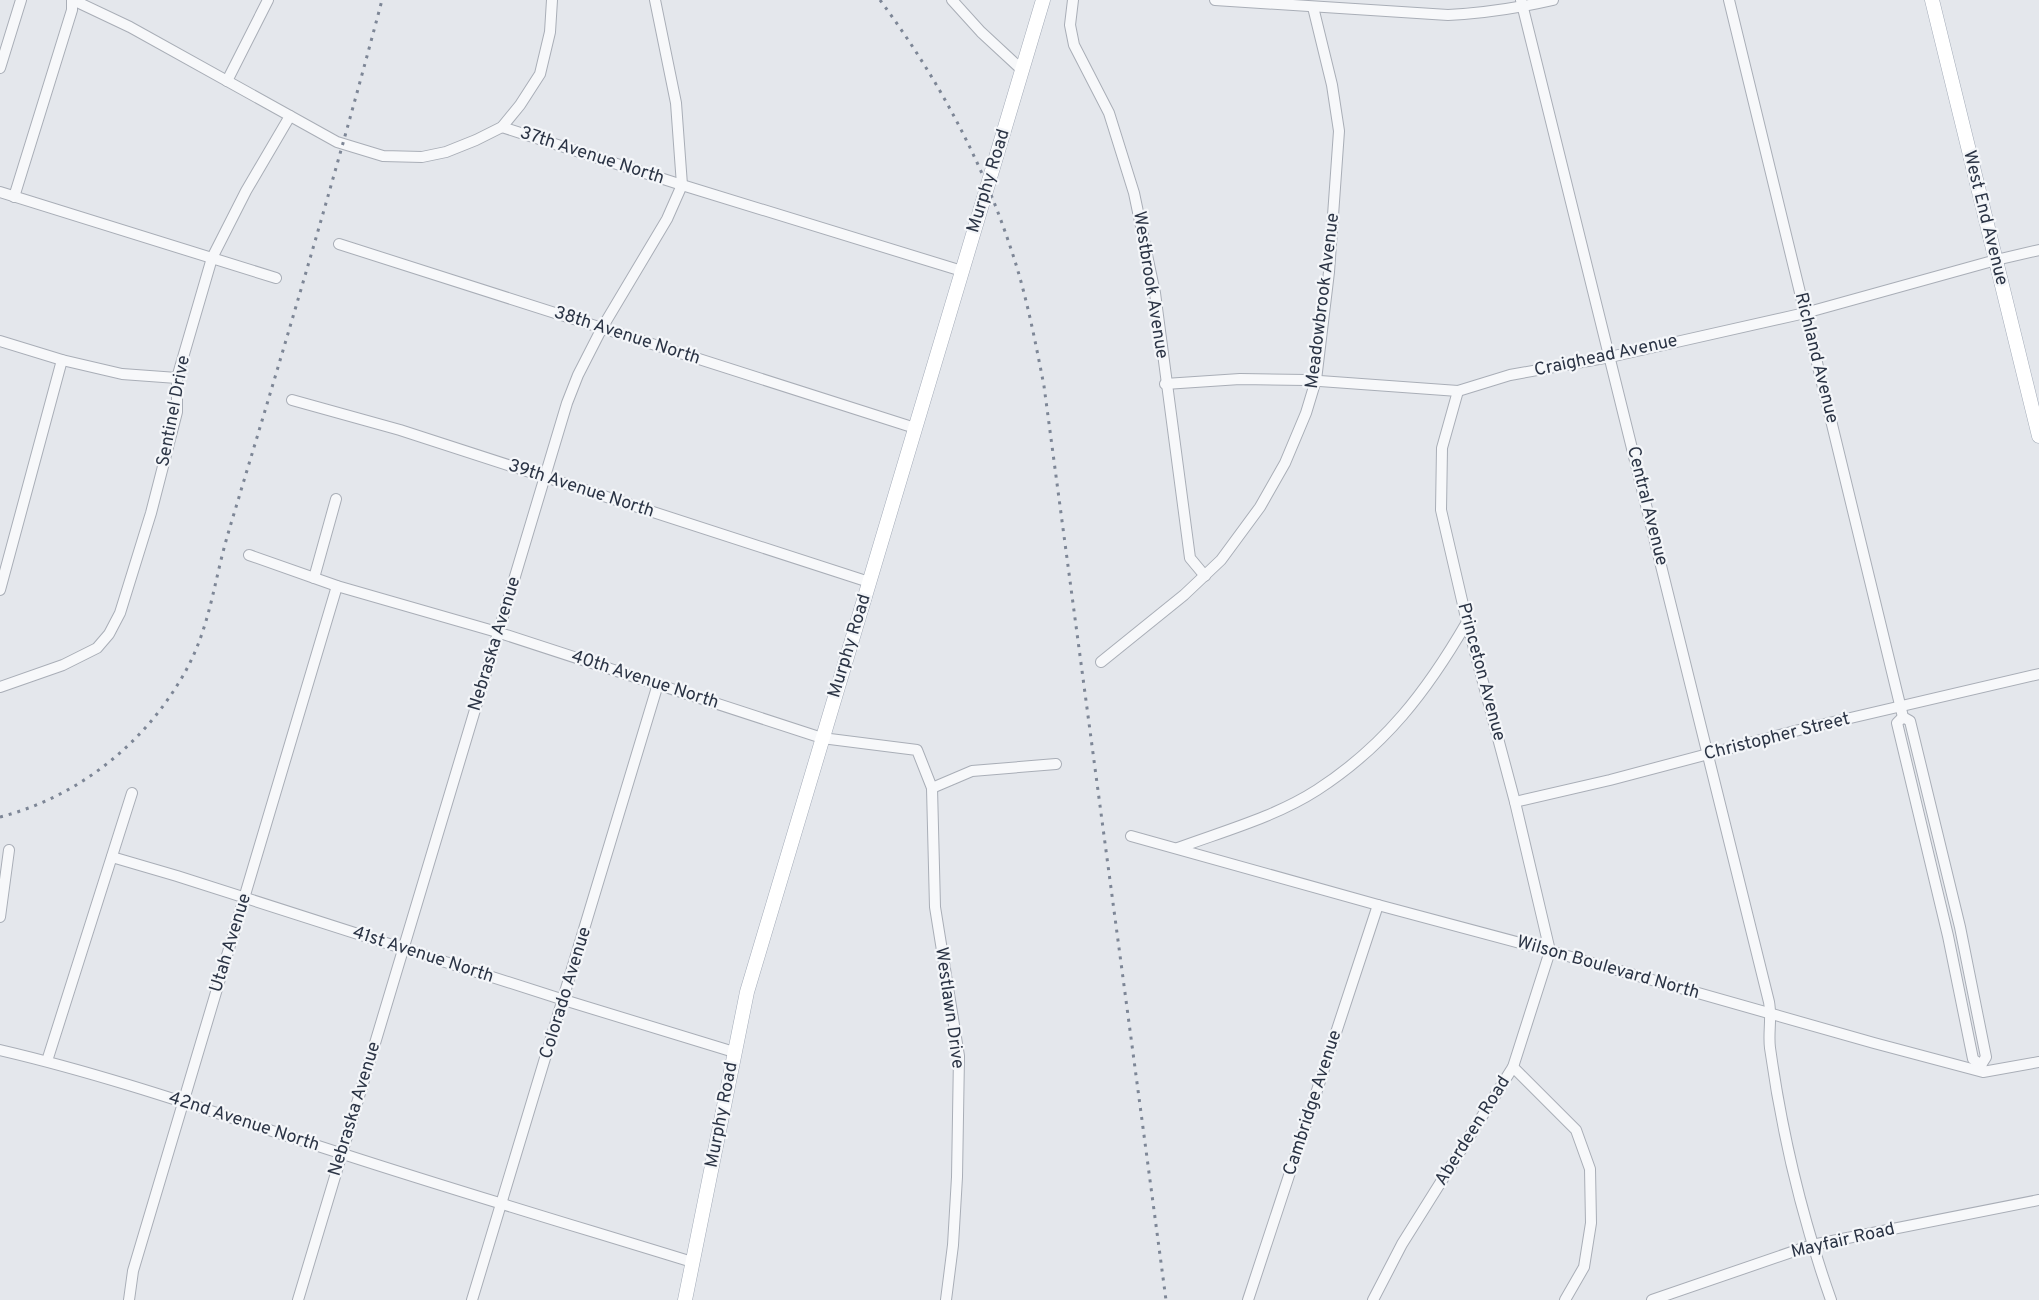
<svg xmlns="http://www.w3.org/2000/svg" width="2039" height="1300" font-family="Overpass,sans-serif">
<rect width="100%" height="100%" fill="#e4e7ec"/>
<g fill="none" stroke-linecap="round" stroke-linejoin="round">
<g stroke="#a9aeb7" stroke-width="12">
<g id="minor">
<path d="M73 0 130 27 337 142 383 156 422 157 446 152 476 140 502 127 520 105 540 74 550 32 552 0"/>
<path d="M952 0 981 32 1022 70"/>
<path d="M1073 0 1070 25 1074 45 1109 113 1134 193 1155 293 1190 558 1205 576"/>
<path d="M1215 0 1448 15C1484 13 1518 8 1553 0"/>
<path d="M1521 0 1769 1002C1772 1018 1768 1033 1770 1048 1782 1134 1802 1218 1831 1300"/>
<path d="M1729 0 1903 717 1910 721 1960 927 1986 1057 1981 1065"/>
<path d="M0 68 21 0"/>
<path d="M227 81 268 0"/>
<path d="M502 127 682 185 962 271"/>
<path d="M0 192 276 278"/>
<path d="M14 197 72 10V0"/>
<path d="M339 244 915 428"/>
<path d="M0 341 62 360 122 374 177 378"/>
<path d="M1165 384 1240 379 1306 380 1458 391 1510 375 1610 357 1805 313 1996 260 2039 250"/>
<path d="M292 400 400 430 869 582"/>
<path d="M249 555 337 586 497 632 822 738 917 750 932 788 935 907 959 1056 957 1177 953 1245 946 1300"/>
<path d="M314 578 336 499"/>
<path d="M0 590 62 360"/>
<path d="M1101 662 1184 595 1221 560 1260 507 1285 463 1306 413 1316 380 1329 272 1339 131 1332 85 1313 7"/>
<path d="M0 687 63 665 97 648 109 634 120 613 151 513 177 412V378L212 258 246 191 290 116"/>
<path d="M1903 717 1897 723 1948 936 1973 1059 1981 1065 1982 1070"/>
<path d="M932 788 972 771 1056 764"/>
<path d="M1515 802 1610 780 1799 730 2039 674"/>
<path d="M1131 836 1378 905 1550 951 1874 1043 1983 1072 2039 1062"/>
<path d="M1178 848C1224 831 1275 817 1317 790 1385 746 1427 691 1467 622"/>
<path d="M112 857 177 876 564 1000 734 1052"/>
<path d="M0 917 9 850"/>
<path d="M0 1050C116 1077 227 1117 340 1153 457 1191 575 1226 692 1262"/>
<path d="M47 1061 132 793"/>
<path d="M1513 1067 1576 1130 1590 1169 1591 1223 1584 1267 1565 1300"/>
<path d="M129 1300 133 1271 337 586"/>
<path d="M298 1300 567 403 578 375 602 328 667 219 682 185 676 103 655 0"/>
<path d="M472 1300 658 684"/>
<path d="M1248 1300 1378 905"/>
<path d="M1373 1300 1402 1244 1513 1067 1550 951 1515 802 1467 622 1441 510 1442 448 1458 391"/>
<path d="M1652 1300 1812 1245 2039 1200"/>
</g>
</g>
<g stroke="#a3abb8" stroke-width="15">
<g id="major">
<path d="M1932 0 2039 436"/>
<path d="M685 1300 747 992 1043 0"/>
</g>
</g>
<use href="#minor" stroke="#f7f8fa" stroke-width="10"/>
<use href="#major" stroke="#fff" stroke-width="14"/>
<g stroke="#7d8696" stroke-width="3" stroke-dasharray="3 6" stroke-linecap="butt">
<path d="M880 0C937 77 981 158 1011 249 1026 293 1035 340 1044 386L1166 1300"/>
<path d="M0 817C74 798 138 749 178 684 204 643 210 606 221 560 227 535 235 511 242 487 291 325 339 163 382 0"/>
</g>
</g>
<g text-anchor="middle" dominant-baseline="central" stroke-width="4.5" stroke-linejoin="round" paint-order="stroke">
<g font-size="18" fill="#2b3445" stroke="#f4f6f9">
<text transform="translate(592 156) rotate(18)">37th Avenue North</text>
<text transform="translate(989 181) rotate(-73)">Murphy Road</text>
<text transform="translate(1985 218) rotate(76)">West End Avenue</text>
<text transform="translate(1150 285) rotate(81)">Westbrook Avenue</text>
<text transform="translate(1323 301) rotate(-83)">Meadowbrook Avenue</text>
<text transform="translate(627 336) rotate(18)">38th Avenue North</text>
<text transform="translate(1606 356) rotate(-12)">Craighead Avenue</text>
<text transform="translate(1816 358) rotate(76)">Richland Avenue</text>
<text transform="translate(174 411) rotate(-79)">Sentinel Drive</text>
<text transform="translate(581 489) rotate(18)">39th Avenue North</text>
<text transform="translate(1647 506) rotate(76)">Central Avenue</text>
<text transform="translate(495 644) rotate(-73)">Nebraska Avenue</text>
<text transform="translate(850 646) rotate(-73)">Murphy Road</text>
<text transform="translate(1481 672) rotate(75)">Princeton Avenue</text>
<text transform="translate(645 680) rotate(18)">40th Avenue North</text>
<text transform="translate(1777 737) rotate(-14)">Christopher Street</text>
<text transform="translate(231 943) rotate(-73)">Utah Avenue</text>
<text transform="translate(423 955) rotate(18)">41st Avenue North</text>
<text transform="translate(1608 968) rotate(16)">Wilson Boulevard North</text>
<text transform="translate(566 993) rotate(-73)">Colorado Avenue</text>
<text transform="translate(949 1008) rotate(82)">Westlawn Drive</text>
<text transform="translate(1313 1103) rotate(-72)">Cambridge Avenue</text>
<text transform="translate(355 1109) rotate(-73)">Nebraska Avenue</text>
<text transform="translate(722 1115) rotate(-79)">Murphy Road</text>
<text transform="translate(244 1122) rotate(18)">42nd Avenue North</text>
<text transform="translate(1473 1131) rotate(-58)">Aberdeen Road</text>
<text transform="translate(1843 1241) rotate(-13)">Mayfair Road</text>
</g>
</g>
</svg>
